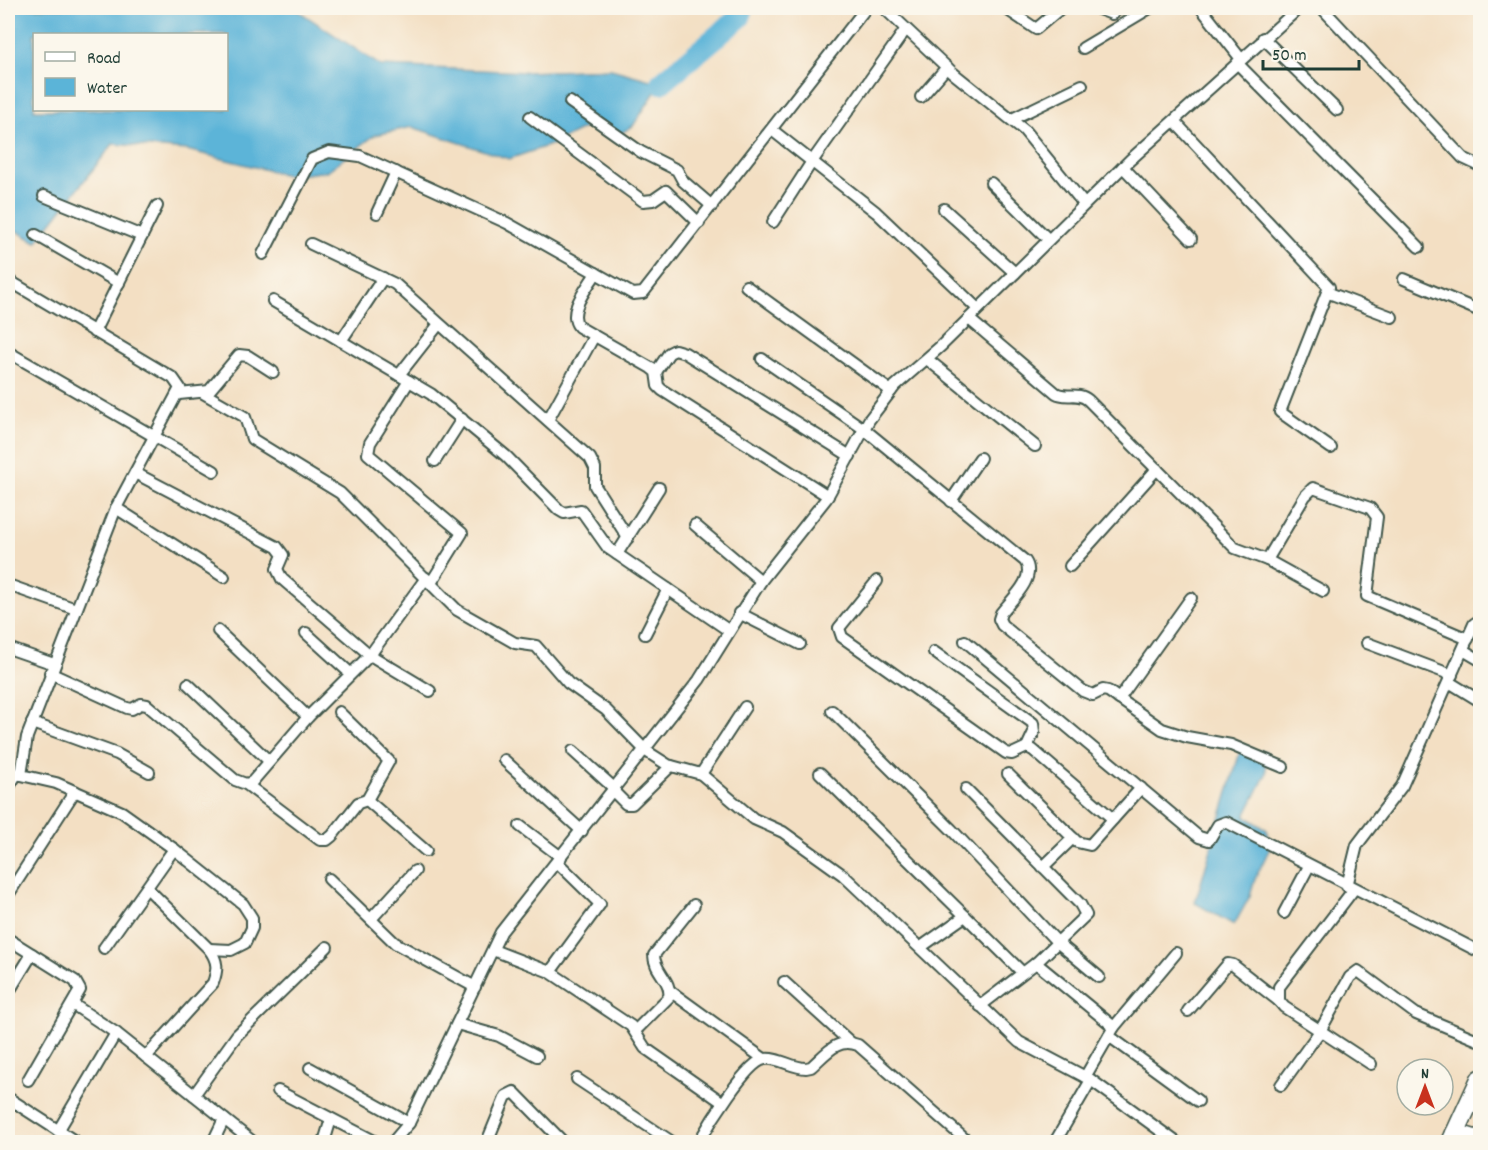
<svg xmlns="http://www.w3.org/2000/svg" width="1488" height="1150" font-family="Dekko,sans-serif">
<rect width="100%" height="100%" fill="#fbf7ec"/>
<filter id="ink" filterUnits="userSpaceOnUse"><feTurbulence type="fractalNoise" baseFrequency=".0167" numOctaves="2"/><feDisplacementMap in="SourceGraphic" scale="12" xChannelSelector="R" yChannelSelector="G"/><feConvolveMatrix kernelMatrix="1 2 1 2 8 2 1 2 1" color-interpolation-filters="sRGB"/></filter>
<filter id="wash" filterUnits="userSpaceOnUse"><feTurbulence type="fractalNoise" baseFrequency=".008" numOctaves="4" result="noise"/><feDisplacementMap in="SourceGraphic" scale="24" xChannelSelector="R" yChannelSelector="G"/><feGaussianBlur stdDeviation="1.35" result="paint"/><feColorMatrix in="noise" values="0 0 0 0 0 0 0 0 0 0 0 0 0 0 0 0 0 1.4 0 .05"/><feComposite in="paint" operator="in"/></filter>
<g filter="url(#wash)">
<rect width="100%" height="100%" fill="#f3dfc3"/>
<g fill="#5bb4d8" stroke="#3d7886" stroke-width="1.5" fill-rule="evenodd">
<path d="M8 8H294L381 66 526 72 611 69 661 83 633 126 613 138 588 126 553 144 509 159 412 127 375 135 327 171 291 176 187 150 113 144 36 242 8 226ZM34 34H226V110H34Z"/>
<path d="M1266 751V774L1245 816 1267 830 1270 848 1255 879 1250 896 1234 925 1195 903 1240 752Z"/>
</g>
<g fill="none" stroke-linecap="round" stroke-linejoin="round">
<path stroke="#5bb4d8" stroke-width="22" d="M661 83 740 17 743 8"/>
</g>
</g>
<g filter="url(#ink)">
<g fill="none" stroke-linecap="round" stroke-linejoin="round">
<g stroke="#3f5549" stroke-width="14">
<g id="minor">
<path d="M884 8 953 73 1024 130 1084 204"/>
<path d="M1005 8 1036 29 1061 8"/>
<path d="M1096 8 1112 14 1119 8"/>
<path d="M1201 8 1241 59"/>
<path d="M1322 8 1463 158 1480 166"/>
<path d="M1263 38 1337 110"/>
<path d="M1083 48 1150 8"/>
<path d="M1237 63 1419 247"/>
<path d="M921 97 947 67"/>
<path d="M570 102 641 152 677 170 683 181 712 206"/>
<path d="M530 117 643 201 653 200 666 191 699 223"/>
<path d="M1012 119 1082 85"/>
<path d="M1174 121 1329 287 1280 412 1331 448"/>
<path d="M772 130 876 212 978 309"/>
<path d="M1123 167 1191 239"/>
<path d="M991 183 1048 239"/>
<path d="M44 196 142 236"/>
<path d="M944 209 1015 273"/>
<path d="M377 213 396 172"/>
<path d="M773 222 811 163 906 29"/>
<path d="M36 235 119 283"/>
<path d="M311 244 395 284 590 458 595 468V486L628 538"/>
<path d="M263 254 312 159 329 152 360 156 507 223 633 294 643 293 866 8"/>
<path d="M596 273C588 287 566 312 579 327L651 368 656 372 658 386 662 390 828 496"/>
<path d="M1404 279 1480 311"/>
<path d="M13 283 173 378 180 388 116 508 27 737 21 775"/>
<path d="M746 286 891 391"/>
<path d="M1329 293 1392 317"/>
<path d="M273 301 431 394 506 456 559 510 564 513 581 510 608 548 728 630"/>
<path d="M969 319 1056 393C1066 399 1078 391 1088 400L1235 548 1267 560 1323 591"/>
<path d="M94 332 157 206"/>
<path d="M341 341 383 278"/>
<path d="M8 352 214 471"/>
<path d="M762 359 864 429 1025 561C1037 578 1011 600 1001 613L999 619 1002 625 1083 691 1093 695 1103 690 1108 691 1162 729 1187 737 1231 745 1283 767"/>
<path d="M927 359 1035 446"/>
<path d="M656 372 669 353 675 350 685 353 850 456"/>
<path d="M399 375 439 324"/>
<path d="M409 381 370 443 368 454 462 533 431 583"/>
<path d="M203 393 245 417 252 439 340 493 457 610 515 643 536 646 568 683 606 710 646 751 668 765 701 774 754 819 783 832 843 875 1019 1042 1091 1080 1176 1142"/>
<path d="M179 394 209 391 239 355 248 356 273 372"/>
<path d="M548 420 594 336"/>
<path d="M435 461 462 419"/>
<path d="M135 473 277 547 283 555 277 569 282 579 370 655 430 691"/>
<path d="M951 501 980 458"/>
<path d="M116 508 224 577"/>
<path d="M695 525 761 581"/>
<path d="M617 554 659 488"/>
<path d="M1267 560 1305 496 1313 488 1370 508 1377 517 1367 596 1468 639"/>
<path d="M1070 566 1157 469"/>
<path d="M877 581 839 628 842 637 1006 753 1012 754 1027 747 1033 750 1113 819"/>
<path d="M8 585 76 609"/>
<path d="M739 613 800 644"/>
<path d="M218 631 308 717"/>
<path d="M306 633 350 673"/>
<path d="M645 634 668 589"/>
<path d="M965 641 1199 837 1209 840 1218 825 1226 822 1480 952"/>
<path d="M1367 643 1452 675"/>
<path d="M8 648 54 664"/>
<path d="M1463 650 1480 660"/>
<path d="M934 652 1033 723 1034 732 1027 747"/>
<path d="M50 673 127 708 132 709 141 704 147 705 235 780 246 784 252 782 308 717 370 655 426 578"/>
<path d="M1449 682 1480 701"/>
<path d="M188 684 269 761"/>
<path d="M1119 699 1191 598"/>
<path d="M832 711 951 829 1057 942 1099 977"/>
<path d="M339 712 389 761 367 800"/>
<path d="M32 723 117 754 149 772"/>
<path d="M573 751 615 789"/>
<path d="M504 760 582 831"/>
<path d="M8 772 56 783 122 812 174 849 243 904 252 918V928L245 943 231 950 209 949"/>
<path d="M820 773 1022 972"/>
<path d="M701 774 745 707"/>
<path d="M1008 774 1077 842 1090 845 1141 788"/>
<path d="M246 784 320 840H327L332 836 358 803 367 800 426 851"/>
<path d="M8 788 16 775"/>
<path d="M966 789 1080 904 1086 915 1036 963 980 1006"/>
<path d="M613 791 626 804H632L671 766"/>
<path d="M520 826 561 857"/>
<path d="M1043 867 1073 838"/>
<path d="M329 879 395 943 475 987"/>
<path d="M1347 886 1357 845 1402 786 1474 624 1480 620"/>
<path d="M1354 889 1279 987V1001L1284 1007 1371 1064"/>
<path d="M8 895 75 791"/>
<path d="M1284 913 1309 866"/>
<path d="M371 919 415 871"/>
<path d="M8 939 75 981 80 990 28 1080"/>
<path d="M921 947 965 916"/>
<path d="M104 948 174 849"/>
<path d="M493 950 550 972 631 1026 645 1048 722 1102"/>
<path d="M1036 963 1114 1027"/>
<path d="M550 972 600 904 557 862"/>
<path d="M784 982 850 1042"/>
<path d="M670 991 764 1059"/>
<path d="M8 993 32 954"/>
<path d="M74 1005 116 1033 253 1142"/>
<path d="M1188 1011 1228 964 1233 965 1279 1001"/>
<path d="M457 1024 499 1036 537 1056"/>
<path d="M635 1031 669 997C672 980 654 972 654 955L694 905"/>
<path d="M1109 1036 1198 1101"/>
<path d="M146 1057 213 983C218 969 218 961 209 949L147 888"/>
<path d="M310 1068 409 1123"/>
<path d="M1085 1077 1114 1027 1176 953"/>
<path d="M577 1079 672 1142"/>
<path d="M1281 1085 1320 1031 1350 977 1358 971 1416 1014 1480 1041"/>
<path d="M278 1091 376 1142"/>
<path d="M194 1095 237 1035 327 947"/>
<path d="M8 1098 76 1142"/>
<path d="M58 1131 116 1033"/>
<path d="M213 1142 224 1119"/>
<path d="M324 1142 331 1119"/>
<path d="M393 1142 409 1123 501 932 699 680 761 581 826 499 869 420 895 386 941 346 1130 160 1299 8"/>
<path d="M487 1142 506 1096 514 1092 563 1142"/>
<path d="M699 1142C708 1126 747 1061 765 1059 778 1057 792 1068 806 1068L811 1067C826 1054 837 1037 858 1045L968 1142"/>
<path d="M1055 1142 1091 1080"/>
</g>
</g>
<g stroke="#3f5549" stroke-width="21">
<path id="primary" d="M1451 1142 1480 1079"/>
</g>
<g stroke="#3f5549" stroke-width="21">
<path id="trunk" d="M1455 1133 1478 1140"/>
</g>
<use href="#minor" stroke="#fff" stroke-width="10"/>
<use href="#primary" stroke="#fff" stroke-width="18"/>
<use href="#trunk" stroke="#fff" stroke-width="18"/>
</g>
</g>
<rect width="1488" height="1150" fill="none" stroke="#fbf7ec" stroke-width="30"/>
<rect x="33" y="33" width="195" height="78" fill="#fbf7ec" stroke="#a3ada2" stroke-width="1.5"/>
<rect x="45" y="52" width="30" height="9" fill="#ffffff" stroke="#a3ada2" stroke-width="1.5"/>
<text x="87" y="63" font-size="18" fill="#1f3d34">Road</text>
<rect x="45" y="78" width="30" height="18" fill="#5bb4d8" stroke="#a3ada2" stroke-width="1.5"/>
<text x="87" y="93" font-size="18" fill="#1f3d34">Water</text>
<g transform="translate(1425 1087)"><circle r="28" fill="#fbf7ec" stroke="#a3ada2" stroke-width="1.5"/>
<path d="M0-4.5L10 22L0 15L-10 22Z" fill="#c8321e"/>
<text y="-9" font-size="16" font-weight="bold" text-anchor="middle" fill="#1f3d34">N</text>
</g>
<path d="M1263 60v9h96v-9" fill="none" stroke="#1f3d34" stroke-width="3"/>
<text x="1272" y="60" font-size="18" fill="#1f3d34" stroke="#fbf7ec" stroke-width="4.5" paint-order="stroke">50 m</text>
</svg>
